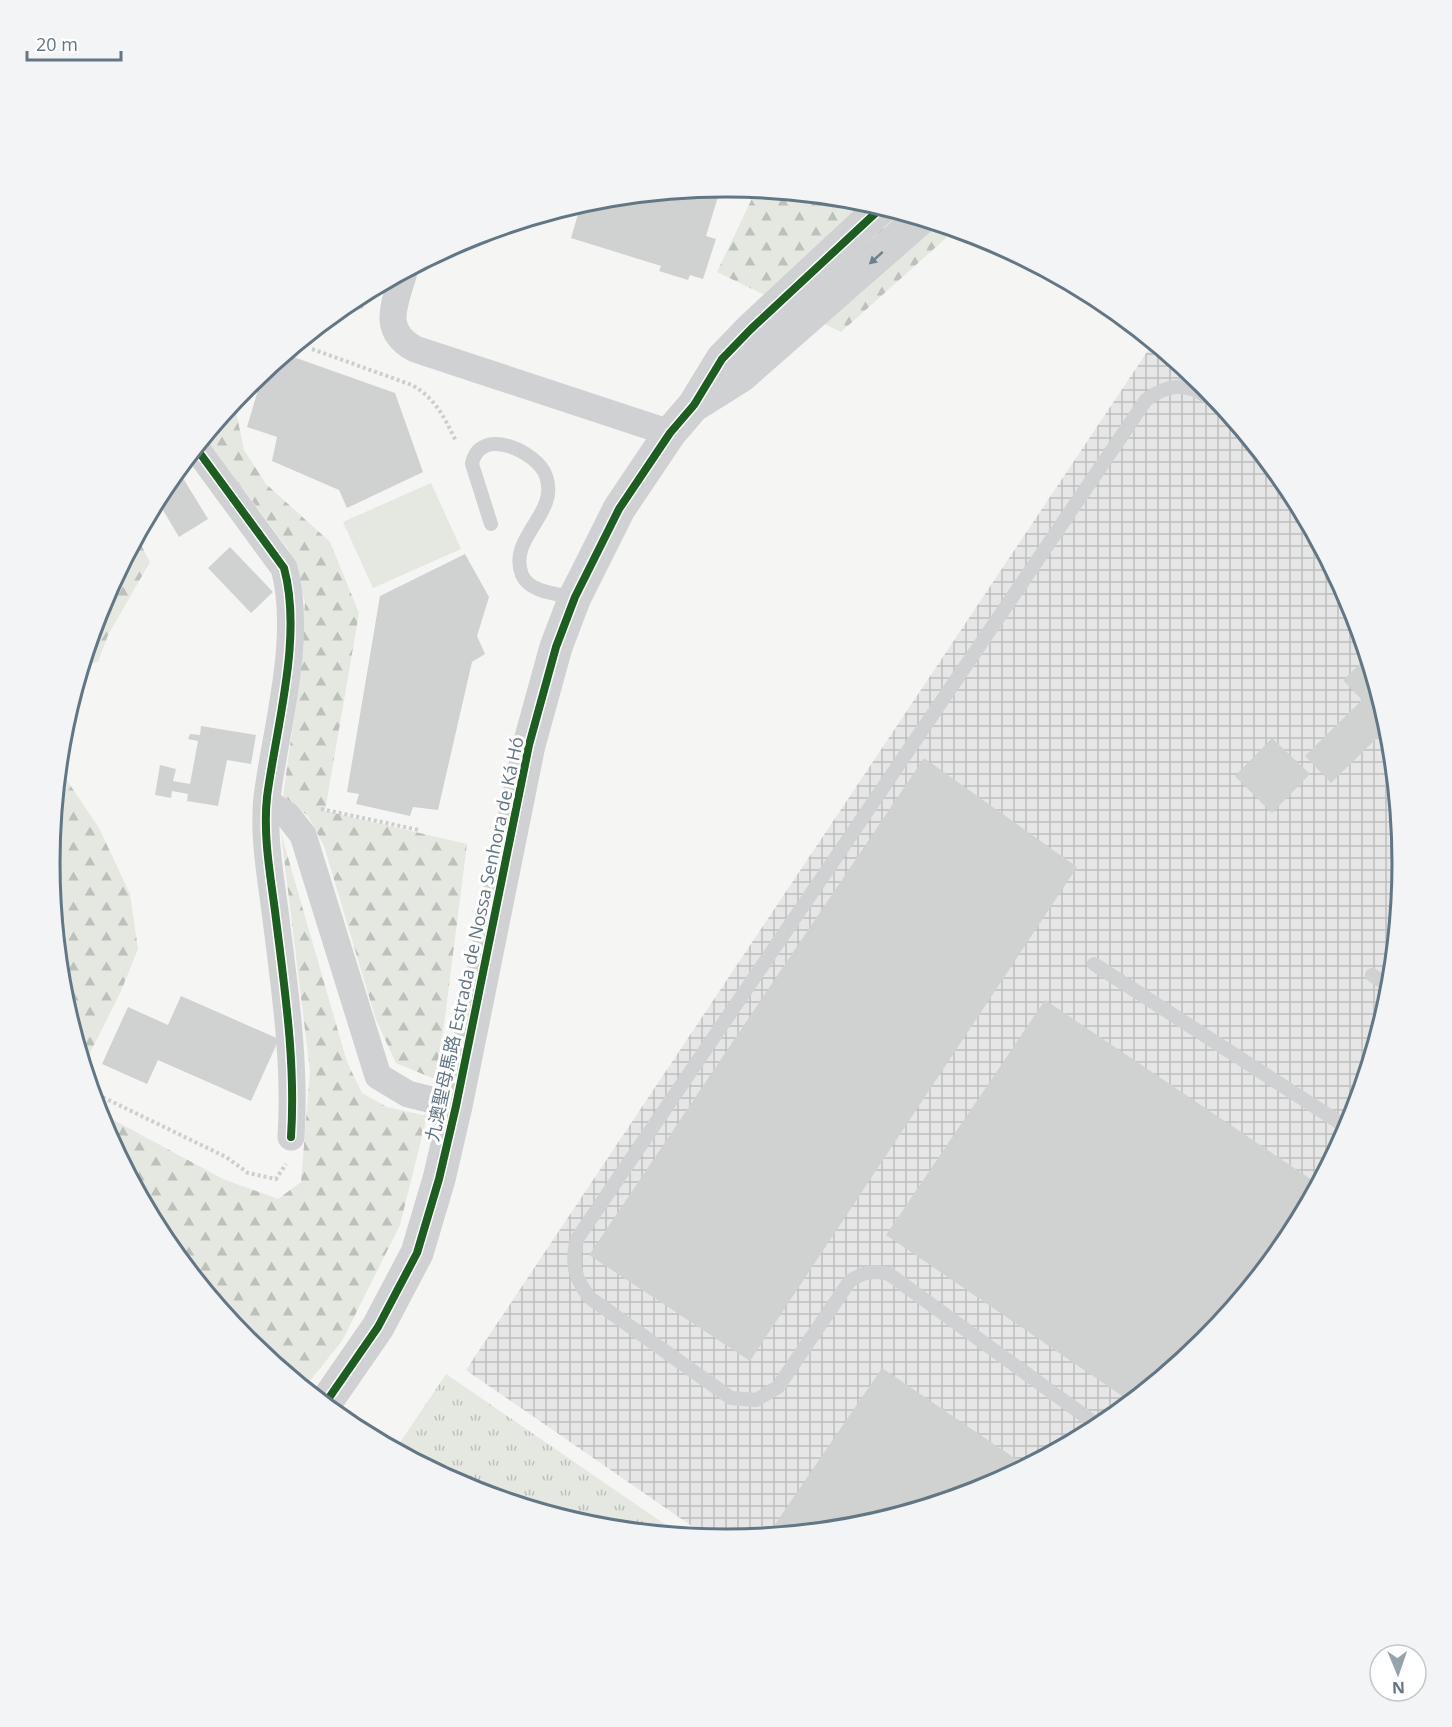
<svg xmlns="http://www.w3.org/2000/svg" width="1452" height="1727" font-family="'Open Sans','Noto Sans SC',sans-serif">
<defs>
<pattern id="industrial-grid" width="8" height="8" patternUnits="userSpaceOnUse" patternTransform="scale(1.5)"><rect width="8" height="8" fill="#e5e6e5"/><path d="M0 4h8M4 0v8" fill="none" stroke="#bdbfbf"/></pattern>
<pattern id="grass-tufts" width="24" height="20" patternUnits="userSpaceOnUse" patternTransform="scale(1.5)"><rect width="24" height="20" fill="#e4e8e1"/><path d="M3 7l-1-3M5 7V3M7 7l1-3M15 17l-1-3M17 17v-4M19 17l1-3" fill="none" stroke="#bcc1bc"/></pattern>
<pattern id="forest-firs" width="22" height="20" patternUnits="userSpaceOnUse" patternTransform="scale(1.5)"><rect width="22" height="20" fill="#e4e8e1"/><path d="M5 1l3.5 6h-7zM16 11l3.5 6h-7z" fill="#bcc1bc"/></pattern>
</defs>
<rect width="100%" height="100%" fill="#f5f5f3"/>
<path fill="url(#industrial-grid)" d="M1153 343 1205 385 1289 488 1351 605 1390 732 1402 864 1389 996 1351 1123 1288 1240 1204 1342 1102 1426 985 1489 858 1527 726 1540 709 1538 466 1370Z"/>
<path fill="url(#grass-tufts)" d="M446 1374 682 1536 594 1527 467 1488 395 1450Z"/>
<g fill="url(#forest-firs)">
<path d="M756 190 858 200 955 230 841 332 717 272Z"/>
<path d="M234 402 244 450 266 484 330 542 359 613 325 811 467 844 437 1080 396 1063 376 1020 324 846 308 816 283 796 299 683 305 602 290 552 209 443 207 435Z"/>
<path d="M137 537 150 562 108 635 98 662 83 665 101 604Z"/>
<path d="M60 760 64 776 99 828 130 894 138 949 121 991 84 1065 62 995 59 956 67 935 55 914 50 863Z"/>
<path d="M281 833 347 1062 362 1093 387 1107 427 1116 400 1225 342 1341 304 1388 247 1342 163 1239 101 1122 97 1111 223 1179 278 1199 301 1182 310 1071Z"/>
</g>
<path fill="#e4e8e1" d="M431 483 461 549 373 588 343 522Z"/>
<g fill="#d0d2d2">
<path d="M721 187 706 236 716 239 703 279 690 275 688 280 659 271 661 266 571 238 581 204 594 200Z"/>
<path d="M285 354 395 393 423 472 347 508 339 490 272 461 277 437 247 427 263 373Z"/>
<path d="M178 470 208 519 179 537 157 500Z"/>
<path d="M230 547 273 592 251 613 208 568Z"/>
<path d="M465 554 489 597 477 636 485 654 472 662 438 810 413 807 410 816 356 804 359 794 347 792 380 596Z"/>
<path d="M1367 657 1388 727 1331 783 1305 756 1362 700 1343 680Z"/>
<path d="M201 726 256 735 251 764 227 760 218 806 187 801 188 794 172 791 171 798 155 795 160 765 176 769 173 781 190 784 198 741 188 739 190 734 200 735Z"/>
<path d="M1272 738 1310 774 1272 813 1235 776Z"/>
<path d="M924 758 1077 867 750 1361 589 1255Z"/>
<path d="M181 996 279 1039 251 1101 158 1060 147 1084 102 1064 128 1007 168 1025Z"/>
<path d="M1045 1000 1318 1184 1288 1240 1204 1342 1131 1402 886 1235Z"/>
<path d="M882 1368 1026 1466 985 1489 858 1527 767 1536Z"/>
</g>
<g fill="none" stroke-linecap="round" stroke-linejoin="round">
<g stroke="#cdcece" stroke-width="4" stroke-dasharray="3 3" stroke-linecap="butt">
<path d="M349 302 366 308"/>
<path d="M312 349 412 385C436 399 444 417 456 441"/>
<path d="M321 809 419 830"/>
<path d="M92 1092 226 1157 248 1173 276 1179 286 1164"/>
</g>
<g stroke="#d0d1d2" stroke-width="14">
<path d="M491 524 472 464C479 425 537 451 546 476 560 514 507 537 522 575 530 593 559 594 575 597"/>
<path d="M1094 964 1348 1128"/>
<path d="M1372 975 1390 986"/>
<path d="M1100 1427 889 1274C873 1270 862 1272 849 1282L778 1387 756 1400 731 1398 590 1298C574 1278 571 1263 577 1239L1146 400C1176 378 1193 386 1222 406"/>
</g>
<g stroke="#d0d1d2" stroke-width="27">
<path d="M404 272C395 304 380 330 415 349L670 433"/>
<path d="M196 448 284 568C303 637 276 727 267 797 263 835 270 873 275 911 284 985 296 1061 291 1137"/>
<path d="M267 802 288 816 303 835 378 1076 408 1094 456 1106"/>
</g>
<g stroke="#d0d1d2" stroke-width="33">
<path d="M698 403 741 376 920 219"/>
<path d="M324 1405 378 1327 417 1253 439 1179 456 1106 529 745 556 647 575 597 619 509 670 433 694 405 722 359 751 329 882 207"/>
</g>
<g stroke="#fff" stroke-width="11">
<g id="cycleway">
<path d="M196 448 284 568C303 637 276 727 267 797 263 835 270 873 275 911 284 985 296 1061 291 1137"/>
<path d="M324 1405 378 1327 417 1253 439 1179 456 1106 529 745 556 647 575 597 619 509 670 433 694 405 722 359 751 329 882 207"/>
</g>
</g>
<use href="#cycleway" stroke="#1b5e20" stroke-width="8"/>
</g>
<defs><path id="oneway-solid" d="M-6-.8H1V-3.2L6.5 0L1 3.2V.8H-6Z" transform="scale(1.5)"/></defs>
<use fill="#6d808d" href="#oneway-solid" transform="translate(876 258) rotate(138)"/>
<g text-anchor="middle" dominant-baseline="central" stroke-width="6" stroke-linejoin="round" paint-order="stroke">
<g font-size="18" fill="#627785" stroke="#fff">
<text transform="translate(474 939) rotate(-78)">九澳聖母馬路 Estrada de Nossa Senhora de Ká Hó</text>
</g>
</g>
<path d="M0 0H1452V1727H0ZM60 863a666 666 0 1 1 1332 0a666 666 0 1 1-1332 0Z" fill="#f2f4f5" fill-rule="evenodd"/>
<path fill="none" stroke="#627785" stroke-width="3" d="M60 863a666 666 0 1 1 1332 0a666 666 0 1 1-1332 0Z"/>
<g transform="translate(1398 1673) rotate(178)"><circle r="28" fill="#ffffff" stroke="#c0c9ce" stroke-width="1.5"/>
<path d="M0-4.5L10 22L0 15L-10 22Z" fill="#95a3ac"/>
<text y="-9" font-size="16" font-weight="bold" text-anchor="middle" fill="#627785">N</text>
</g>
<path d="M27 51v9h94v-9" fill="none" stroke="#627785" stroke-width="3"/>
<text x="36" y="51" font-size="18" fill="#627785" stroke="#ffffff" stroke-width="4.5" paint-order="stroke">20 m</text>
</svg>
